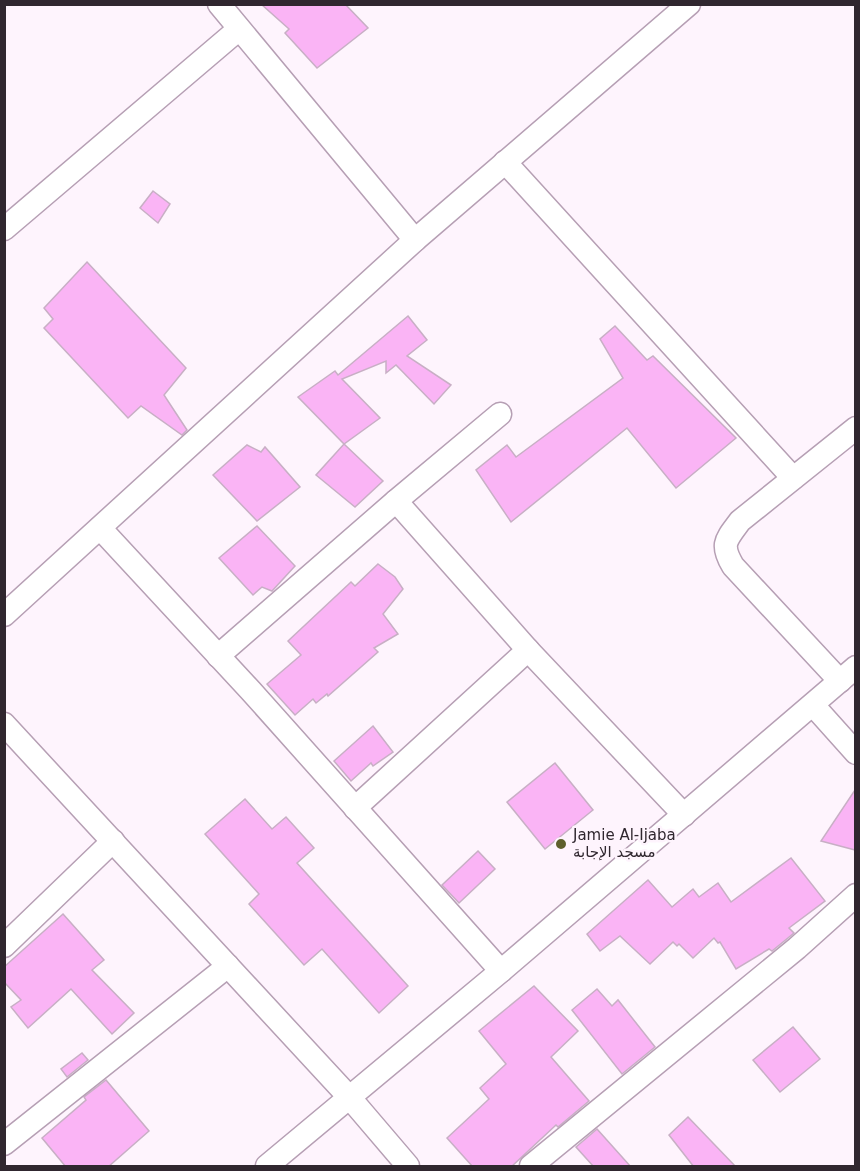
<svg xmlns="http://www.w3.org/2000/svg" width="860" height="1171" font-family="'DejaVu Sans','Noto Sans Arabic',sans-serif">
<rect width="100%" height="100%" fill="#fef4fd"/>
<g fill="#fab4f5" stroke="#c8afc5" stroke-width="1.5">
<path d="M261 4H345L368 28 317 68 285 33 289 29Z"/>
<path d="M153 191 170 204 158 223 140 208Z"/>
<path d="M87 262 186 368 164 395 187 430 182 435 141 406 128 418 44 328 53 319 44 308Z"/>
<path d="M408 316 427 340 407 356 451 385 434 404 396 365 386 373V361L342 379 380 418 344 444 298 397 335 371 338 375Z"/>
<path d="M615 326 647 360 653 356 736 438 676 488 627 428 511 522 476 470 507 445 516 457 623 378 600 339Z"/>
<path d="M344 444 383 481 355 507 316 475Z"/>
<path d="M247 445 261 452 265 447 300 487 257 521 213 475Z"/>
<path d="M257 526 295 566 272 591 262 587 253 595 219 558Z"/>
<path d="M378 564 395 577 403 589 383 614 398 634 374 648 378 652 328 696 327 694 316 703 313 699 295 715 267 684 301 655 288 641 351 582 355 586Z"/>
<path d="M373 726 393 752 373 766 371 763 351 781 334 761Z"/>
<path d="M555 763 593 810 545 849 507 802Z"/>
<path d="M855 790V850L821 841Z"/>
<path d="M245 799 272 829 286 817 314 848 297 863 408 986 379 1013 322 949 304 965 249 904 259 894 205 834Z"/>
<path d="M478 851 495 869 459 903 442 885Z"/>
<path d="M791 858 825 901 789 928 794 933 772 951 769 949 736 969 720 942 718 943 714 938 693 958 679 944 677 946 673 942 650 964 620 936 600 951 587 934 648 880 672 907 693 889 699 897 718 883 731 902Z"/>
<path d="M63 914 104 960 92 970 134 1013 112 1034 71 989 28 1028 11 1007 21 1000 4 982V967Z"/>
<path d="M534 986 578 1031 551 1057 589 1101 558 1127 556 1125 511 1167H473L447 1138 489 1099 480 1088 506 1064 479 1031Z"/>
<path d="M597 989 612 1006 618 1000 655 1047 622 1074 572 1010Z"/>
<path d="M793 1027 820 1059 780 1092 753 1060Z"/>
<path d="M82 1053 88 1060 67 1077 61 1069Z"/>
<path d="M106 1080 149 1131 108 1167H66L42 1138 86 1100 84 1097Z"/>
<path d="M688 1117 736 1167H694L669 1135Z"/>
<path d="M597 1129 631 1167H594L576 1147Z"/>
</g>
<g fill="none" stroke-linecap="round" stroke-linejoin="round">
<g stroke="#b69fb4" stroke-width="25">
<g id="street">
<path d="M219 4 415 240"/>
<path d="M505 162 793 478"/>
<path d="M4 229 239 29"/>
<path d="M396 501 528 650 684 815"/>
<path d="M100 528 251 691 501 971"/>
<path d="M4 615 415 240 689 4"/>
<path d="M218 656 396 501 500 414"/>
<path d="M840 681 733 566C720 544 726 540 740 521L856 428"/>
<path d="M813 705 856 753"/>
<path d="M4 724 350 1098 408 1166"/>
<path d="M355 808 528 650"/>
<path d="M4 946 113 841"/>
<path d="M4 1144 228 966"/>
<path d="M267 1166 501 971 856 667"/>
<path d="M531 1166 797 948 856 895"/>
</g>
</g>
<use href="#street" stroke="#fff" stroke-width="22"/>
</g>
<circle fill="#5e5f2c" stroke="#fef4fd" stroke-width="2" cx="561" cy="844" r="6"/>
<g text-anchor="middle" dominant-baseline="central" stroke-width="5" stroke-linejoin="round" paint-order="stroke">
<g font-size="15" fill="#30272f" stroke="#fef4fd" text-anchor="start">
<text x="573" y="835">Jamie Al-Ijaba<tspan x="573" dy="17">مسجد الإجابة</tspan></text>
</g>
</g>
<rect width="860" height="1171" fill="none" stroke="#30272f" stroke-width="12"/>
</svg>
